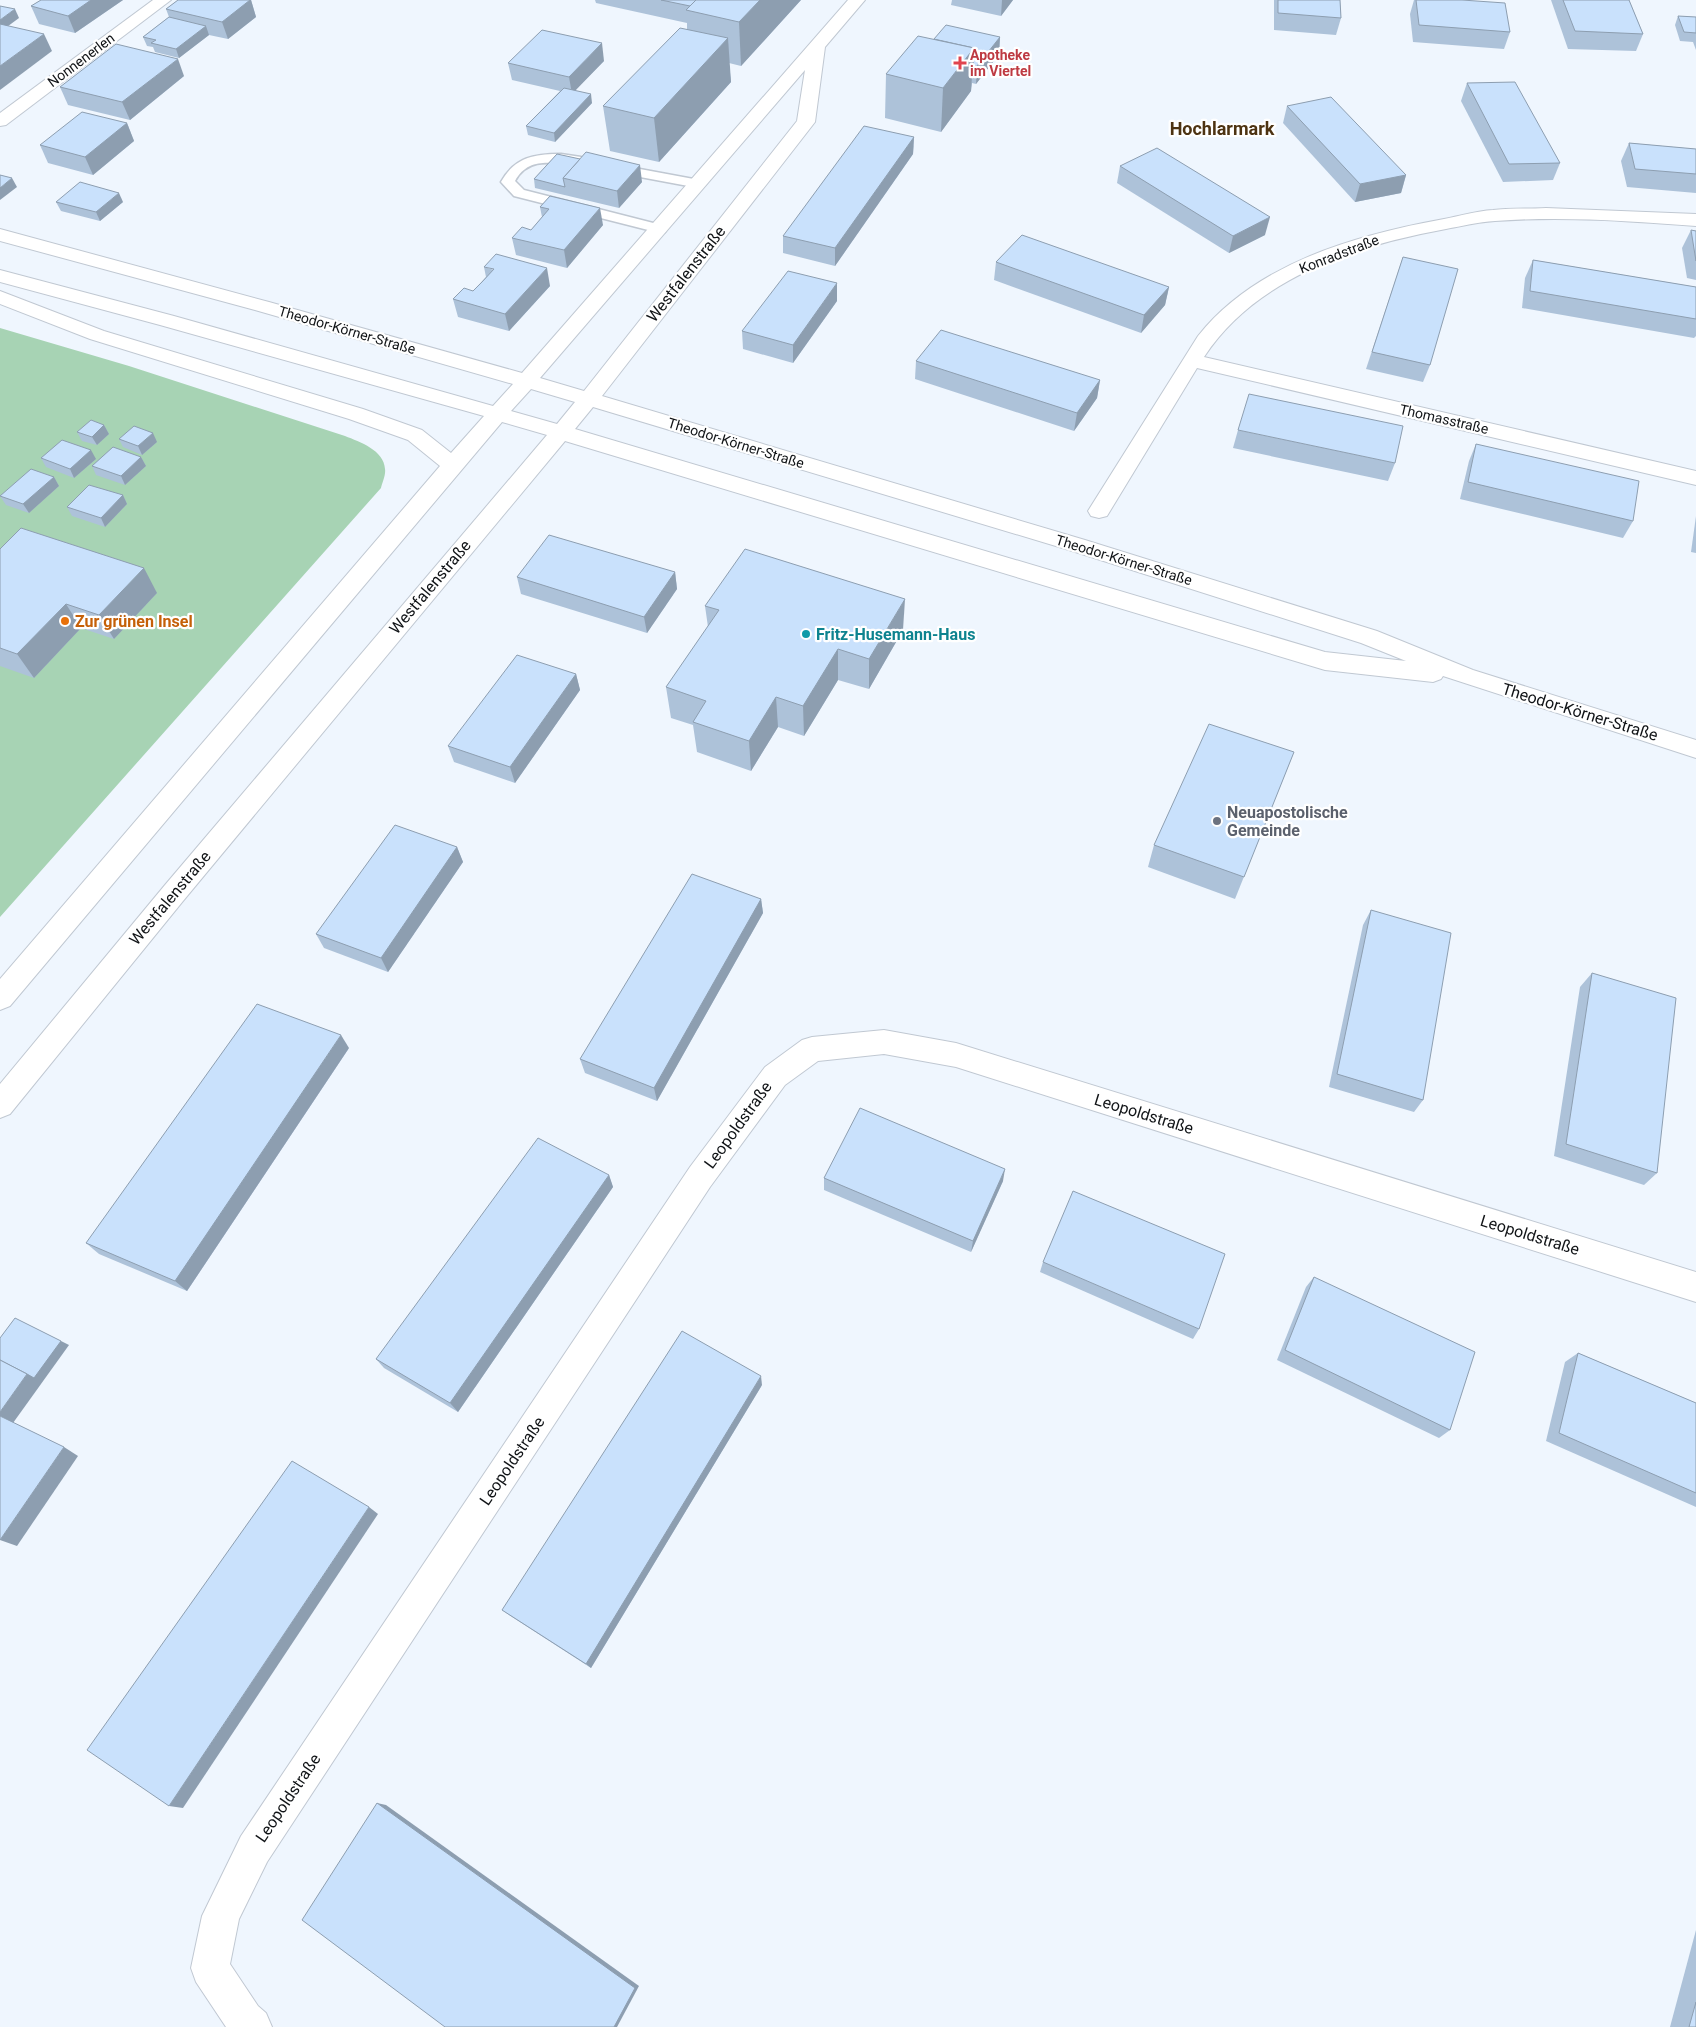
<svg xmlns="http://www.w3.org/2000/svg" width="1696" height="2027" font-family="Roboto,sans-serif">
<rect width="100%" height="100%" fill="#eff6fe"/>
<path fill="#a7d3b4" d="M0 328 129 366 345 436C360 442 384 450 385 469 386 475 382 483 381 488L0 917Z"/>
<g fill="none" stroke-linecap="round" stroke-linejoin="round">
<g stroke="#c0c8d2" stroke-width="3">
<g id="lane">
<path d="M561 154 581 157 588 161C576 175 534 146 515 181L524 190 665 226 667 229 665 232 660 233 514 196 501 182C515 157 534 154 561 154Z"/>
<path d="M613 164 699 180 706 184 699 188 608 171 606 168Z"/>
</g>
</g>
<g stroke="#c0c8d2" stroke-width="2">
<g id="street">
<path d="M153 0H171L6 125 0 126V113Z"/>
<path d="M1546 208 1696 214V226C1629 221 1562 216 1495 221 1478 222 1462 226 1446 229 1358 245 1256 277 1204 357L1696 471V485L1197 368 1107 516 1099 518 1091 516 1088 511 1198 336C1256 263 1356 235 1444 219 1460 216 1476 211 1493 210 1510 208 1528 209 1546 208Z"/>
<path d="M884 1030 956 1043 1696 1272V1302L956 1067 884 1054 818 1061 785 1085 710 1187 267 1862 239 1919 230 1964 258 2006 266 2013 272 2027H226L196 1982 191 1968 202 1916 241 1836 690 1167 765 1067 802 1040 812 1037Z"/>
</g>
</g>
<g stroke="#c0c8d2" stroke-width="2">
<path id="secondary" d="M848 0H865L825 47 815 122 602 396 1085 540 1377 631 1473 670 1696 740V758L1443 676 1441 679 1433 682 1325 670 565 441 183 901 10 1114 0 1118V1084L165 885 547 435 502 422 10 1006 0 1010V979L440 466 408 440 349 419 90 339 0 304V291L104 331 363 409 422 430 451 453 484 416 160 325 0 282V270L174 316 493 406 513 384 255 310 0 241V229L269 302 522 373ZM805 70 797 121 584 391 540 378ZM531 389 575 402 557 424 511 411ZM593 407 1069 550 1361 643 1406 661 1325 652 575 429Z"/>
</g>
<use href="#lane" fill="#fff" fill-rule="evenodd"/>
<use href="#street" fill="#fff" fill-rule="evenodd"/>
<use href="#secondary" fill="#fff" fill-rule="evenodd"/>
</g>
<g fill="#adc2d9">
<path d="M41 0H123L75 33 39 24 31 6Z"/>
<path d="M178 0H251L256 17 228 39 209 35 179 58 155 52 153 47 147 46 143 37 169 17 166 9Z"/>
<path d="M595 0H801L741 66 729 63 731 82 659 162 610 151 603 106 687 29V23L596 3Z"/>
<path d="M952 0H1013L1001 16 951 5Z"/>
<path d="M1274 0H1340L1341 18 1336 35 1274 30Z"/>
<path d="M1414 0H1462L1510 32 1504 49 1413 42 1410 14Z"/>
<path d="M1551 0H1629L1643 34 1636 51 1568 49Z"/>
<path d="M1678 16 1696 17V50L1693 42 1680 41 1675 25Z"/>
<path d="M1000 37 999 54 976 84 972 83 971 91 941 132 885 118 886 74 934 39Z"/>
<path d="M604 61 575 90 592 103 555 142 528 135 526 126 560 91 512 80 508 63Z"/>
<path d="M184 76 130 120 68 105 60 87Z"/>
<path d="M1467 83 1560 163 1553 180 1503 182 1461 101Z"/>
<path d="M1287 106 1406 175 1401 193 1355 202 1283 123Z"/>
<path d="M127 123 134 141 93 175 48 163 40 145Z"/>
<path d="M914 137 913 154 835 266 783 253V236Z"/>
<path d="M1629 143 1696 149V193L1627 187 1621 161Z"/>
<path d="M557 154 642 182 619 208 535 188 534 179Z"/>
<path d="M1120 166 1265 235 1229 253 1117 183Z"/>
<path d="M550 196 603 225 567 268 516 255 512 238 531 230 542 217 540 207Z"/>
<path d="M56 202H123L100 221 61 211Z"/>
<path d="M1691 230 1696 231V280L1687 278 1682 248Z"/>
<path d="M1403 257 1430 365 1423 382 1366 369Z"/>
<path d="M1533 260 1696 287V336L1694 338 1522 308 1525 278Z"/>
<path d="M996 262 1169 287 1165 305 1141 333 994 280Z"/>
<path d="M484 267 550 286 509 331 458 317 453 299 473 291 486 277Z"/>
<path d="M837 301 793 363 743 349 742 331Z"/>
<path d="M916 361 1100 380 1097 398 1074 431 915 379Z"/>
<path d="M104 425 109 434 97 445 82 441 77 432Z"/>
<path d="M1238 430 1395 463 1388 481 1233 448Z"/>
<path d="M119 439 157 442 142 455 123 447Z"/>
<path d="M1476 444 1633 521 1623 538 1460 499 1469 461Z"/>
<path d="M141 457 146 466 125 485 96 475 92 466Z"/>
<path d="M41 458 96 459 74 478 46 467Z"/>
<path d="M54 477 59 486 29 513 6 505 0 496Z"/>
<path d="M123 495 127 504 105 527 72 516 67 507Z"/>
<path d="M1696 516V553L1691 552Z"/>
<path d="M0 549 157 593 114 639 81 628 34 678 0 666Z"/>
<path d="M675 572 677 589 647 633 521 594 517 577Z"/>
<path d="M705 606 903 630 869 689 838 680 804 736 778 727 751 771 697 752 693 725 671 718 666 687 708 627Z"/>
<path d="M576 674 580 690 515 783 454 762 448 746Z"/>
<path d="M1294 752 1235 899 1148 867 1154 845Z"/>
<path d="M457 847 463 862 388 972 324 948 316 934Z"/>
<path d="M761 899 763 913 657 1101 585 1073 580 1059Z"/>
<path d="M1371 910 1423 1100 1414 1112 1329 1087 1363 925Z"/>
<path d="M1592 973 1657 1173 1644 1185 1554 1156 1580 987Z"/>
<path d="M349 1048 187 1291 99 1254 86 1243Z"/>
<path d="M609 1175 613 1187 458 1412 384 1368 376 1359Z"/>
<path d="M824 1178 1003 1181 971 1252 824 1190Z"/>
<path d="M1043 1262 1199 1329 1193 1339 1040 1272Z"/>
<path d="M1314 1277 1450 1430 1439 1438 1277 1360 1306 1287Z"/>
<path d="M1578 1353 1696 1403V1507L1546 1441 1565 1362Z"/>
<path d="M762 1385 591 1668 509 1615 502 1610Z"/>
<path d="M1696 1930V2027H1670Z"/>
</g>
<g fill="#8d9eb0">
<path d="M91 0H123L75 33 68 16Z"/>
<path d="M250 0H251L256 17 228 39 222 22Z"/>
<path d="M760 0H801L741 66 739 22Z"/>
<path d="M1002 0H1013L1001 16Z"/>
<path d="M15 9 19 18 0 32V20Z"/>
<path d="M206 26 209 35 179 58 176 49Z"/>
<path d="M44 34 52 51 0 90V66Z"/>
<path d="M1000 37 999 54 976 84 977 66Z"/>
<path d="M728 38 731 82 659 162 654 118Z"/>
<path d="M602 43 604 61 572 94 569 77Z"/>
<path d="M974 48 971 91 941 132 943 88Z"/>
<path d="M178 59 184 76 130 120 122 102Z"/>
<path d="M591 94 592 103 555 142 554 133Z"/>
<path d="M127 123 134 141 93 175 85 157Z"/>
<path d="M914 137 913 154 835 266V248Z"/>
<path d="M640 165 642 182 619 208 617 191Z"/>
<path d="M1406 175 1401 193 1355 202 1360 184Z"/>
<path d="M12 178 17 187 0 200V188Z"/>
<path d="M119 193 123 202 100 221 96 212Z"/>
<path d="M600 208 603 225 567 268 564 250Z"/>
<path d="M1270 217 1265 235 1229 253 1233 236Z"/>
<path d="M547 268 550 286 509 331 505 314Z"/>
<path d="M837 283V301L793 363V345Z"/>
<path d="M1169 287 1165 305 1141 333 1144 315Z"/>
<path d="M1100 380 1097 398 1074 431 1077 413Z"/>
<path d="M104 425 109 434 97 445 92 437Z"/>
<path d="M153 433 157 442 142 455 138 446Z"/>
<path d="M91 450 96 459 74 478 70 469Z"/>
<path d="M141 457 146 466 125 485 121 476Z"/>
<path d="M54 477 59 486 29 513 23 504Z"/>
<path d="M123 495 127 504 105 527 101 518Z"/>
<path d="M144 568 157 593 114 639 99 615Z"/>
<path d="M675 572 677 589 647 633 644 617Z"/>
<path d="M905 599 903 630 869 689V659Z"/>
<path d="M66 604 81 628 34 678 17 654Z"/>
<path d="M838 649V680L804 736 803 706Z"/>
<path d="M576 674 580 690 515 783 510 767Z"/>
<path d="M776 697 778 727 751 771 749 741Z"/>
<path d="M457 847 463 862 388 972 381 958Z"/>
<path d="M761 899 763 913 657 1101 654 1088Z"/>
<path d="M341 1035 349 1048 187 1291 175 1281Z"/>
<path d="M1005 1169 1003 1181 971 1252 973 1241Z"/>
<path d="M609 1175 613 1187 458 1412 450 1403Z"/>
<path d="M61 1341 69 1345 13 1423 0 1416V1412L27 1374Z"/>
<path d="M761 1376 762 1385 591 1668 586 1664Z"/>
<path d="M64 1447 78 1456 17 1546 0 1540Z"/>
<path d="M369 1507 378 1514 183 1808 169 1806Z"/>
<path d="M377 1803 386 1805 639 1986 617 2027H614Z"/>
</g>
<g fill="#c9e1fc" stroke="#8d9eb0">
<path d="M41 0H91L68 16 31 6Z"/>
<path d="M178 0H250L222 22 166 9Z"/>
<path d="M661 0H696L690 6Z"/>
<path d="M696 0H760L739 22 686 10Z"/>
<path d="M1278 0H1340L1341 18 1278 13Z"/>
<path d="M1416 0H1462L1505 3 1510 32 1419 25Z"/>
<path d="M1563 0H1629L1643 34 1575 31Z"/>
<path d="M0 6 15 9 0 20Z"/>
<path d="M1678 16 1696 17V33L1684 32Z"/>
<path d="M169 17 206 26 176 49 151 43 156 40 143 37Z"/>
<path d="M0 24 44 34 0 66Z"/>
<path d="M946 25 1000 37 977 66H973L974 48 934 39Z"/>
<path d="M680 28 728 38 654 118 603 106Z"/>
<path d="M542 30 602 43 569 77 508 63Z"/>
<path d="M918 36 974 48 943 88 886 74Z"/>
<path d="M116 44 178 59 122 102 60 87Z"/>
<path d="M1515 82 1560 163 1509 164 1467 83Z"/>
<path d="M564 88 591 94 554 133 526 126Z"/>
<path d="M1331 97 1406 175 1360 184 1287 106Z"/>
<path d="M82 112 127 123 85 157 40 145Z"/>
<path d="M864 126 914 137 835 248 783 236Z"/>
<path d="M1629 143 1696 149V174L1635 169Z"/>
<path d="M1157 148 1270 217 1233 236 1120 166Z"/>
<path d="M586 152 640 165 617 191 563 178Z"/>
<path d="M557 154 580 159 563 178 565 187 534 179Z"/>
<path d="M0 175 12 178 0 188Z"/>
<path d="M80 182 119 193 96 212 56 202Z"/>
<path d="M550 196 600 208 564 250 512 238 522 227 531 230 549 209 540 207Z"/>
<path d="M1691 230 1696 231V261Z"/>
<path d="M1022 235 1169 287 1144 315 996 262Z"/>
<path d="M496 254 547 268 505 314 453 299 464 288 473 291 482 282 494 269 484 267Z"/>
<path d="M1403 257 1458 269 1430 365 1372 352Z"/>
<path d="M1533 260 1696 287V319L1530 291Z"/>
<path d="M788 271 837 283 793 345 742 331Z"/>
<path d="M941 330 1100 380 1077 413 916 361Z"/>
<path d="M1249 394 1403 426 1395 463 1238 430Z"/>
<path d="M91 420 104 425 92 437 77 432Z"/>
<path d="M134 426 153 433 138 446 119 439Z"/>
<path d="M62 440 91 450 70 469 41 458Z"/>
<path d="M1476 444 1639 481 1633 521 1468 482Z"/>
<path d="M113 447 141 457 121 476 92 466Z"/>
<path d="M31 469 54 477 23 504 0 496Z"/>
<path d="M89 485 123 495 101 518 67 507Z"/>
<path d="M21 528 144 568 99 615 66 604 17 654 0 648V549Z"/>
<path d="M549 535 675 572 644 617 517 577Z"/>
<path d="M745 549 905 599 869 659 838 649 803 706 776 697 749 741 693 722 706 701 666 687 719 610 705 606Z"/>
<path d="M517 655 576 674 510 767 448 746Z"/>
<path d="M1209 724 1294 752 1244 877 1154 845Z"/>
<path d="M395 825 457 847 381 958 316 934Z"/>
<path d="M692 874 761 899 654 1088 580 1059Z"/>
<path d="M1371 910 1451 933 1423 1100 1337 1074Z"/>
<path d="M1592 973 1676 998 1657 1173 1566 1144Z"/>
<path d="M257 1004 341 1035 175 1281 86 1243Z"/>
<path d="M860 1108 1005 1169 973 1241 824 1178Z"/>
<path d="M538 1138 609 1175 450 1403 376 1359Z"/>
<path d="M1073 1191 1225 1254 1199 1329 1043 1262Z"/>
<path d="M1314 1277 1475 1352 1450 1430 1285 1350Z"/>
<path d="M15 1318 61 1341 34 1378 27 1374 0 1360V1338Z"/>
<path d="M682 1331 761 1376 586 1664 502 1610Z"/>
<path d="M1578 1353 1696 1403V1493L1559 1433Z"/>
<path d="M0 1360 27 1374 0 1412Z"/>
<path d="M0 1416 64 1447 0 1540Z"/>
<path d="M292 1461 369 1507 169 1806 87 1750Z"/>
<path d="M377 1803 635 1988 614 2027H445L302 1920Z"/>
<path d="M1696 2002V2027H1689Z"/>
</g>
<path fill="#e0444e" stroke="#fff" stroke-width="2" d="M957.5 55.5h5v5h5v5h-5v5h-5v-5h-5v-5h5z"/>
<circle fill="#e8710a" stroke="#fff" stroke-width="2" cx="65" cy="621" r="5"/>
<circle fill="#0f9aa8" stroke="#fff" stroke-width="2" cx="806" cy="634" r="5"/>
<circle fill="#6b7280" stroke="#fff" stroke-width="2" cx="1217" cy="821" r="5"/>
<g text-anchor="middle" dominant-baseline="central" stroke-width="4.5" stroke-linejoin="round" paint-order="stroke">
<g font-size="14" font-weight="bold" fill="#be3a42" stroke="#fff" text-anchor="start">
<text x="970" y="55">Apotheke<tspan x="970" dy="16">im Viertel</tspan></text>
</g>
<g font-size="14" fill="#101316" stroke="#fff">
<text transform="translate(81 60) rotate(-37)">Nonnenerlen</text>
<text transform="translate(1339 254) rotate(-21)">Konradstraße</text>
<text transform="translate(347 330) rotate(16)">Theodor-Körner-Straße</text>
<text transform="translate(1444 419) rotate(13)">Thomasstraße</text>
<text transform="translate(736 443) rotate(17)">Theodor-Körner-Straße</text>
<text transform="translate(1124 560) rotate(17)">Theodor-Körner-Straße</text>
</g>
<g font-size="16" fill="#101316" stroke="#fff">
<text transform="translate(686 274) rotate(-52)">Westfalenstraße</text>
<text transform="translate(430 587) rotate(-50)">Westfalenstraße</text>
<text transform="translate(1580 712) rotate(17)">Theodor-Körner-Straße</text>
<text transform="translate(170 898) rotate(-50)">Westfalenstraße</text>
<text transform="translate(1144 1114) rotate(17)">Leopoldstraße</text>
<text transform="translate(738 1125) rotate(-54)">Leopoldstraße</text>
<text transform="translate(1530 1235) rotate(17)">Leopoldstraße</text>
<text transform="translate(512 1461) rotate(-56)">Leopoldstraße</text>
<text transform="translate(288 1798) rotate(-56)">Leopoldstraße</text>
</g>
<g font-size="16" font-weight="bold" fill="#c56008" stroke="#fff" text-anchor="start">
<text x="75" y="621">Zur grünen Insel</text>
</g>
<g font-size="16" font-weight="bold" fill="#0d838f" stroke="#fff" text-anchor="start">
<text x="816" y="634">Fritz-Husemann-Haus</text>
</g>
<g font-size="16" font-weight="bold" fill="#5b616d" stroke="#fff" text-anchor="start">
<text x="1227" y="812">Neuapostolische<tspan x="1227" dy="18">Gemeinde</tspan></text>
</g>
<g font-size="18" font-weight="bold" fill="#4d3312" stroke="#fff">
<text x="1222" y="128">Hochlarmark</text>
</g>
</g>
</svg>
